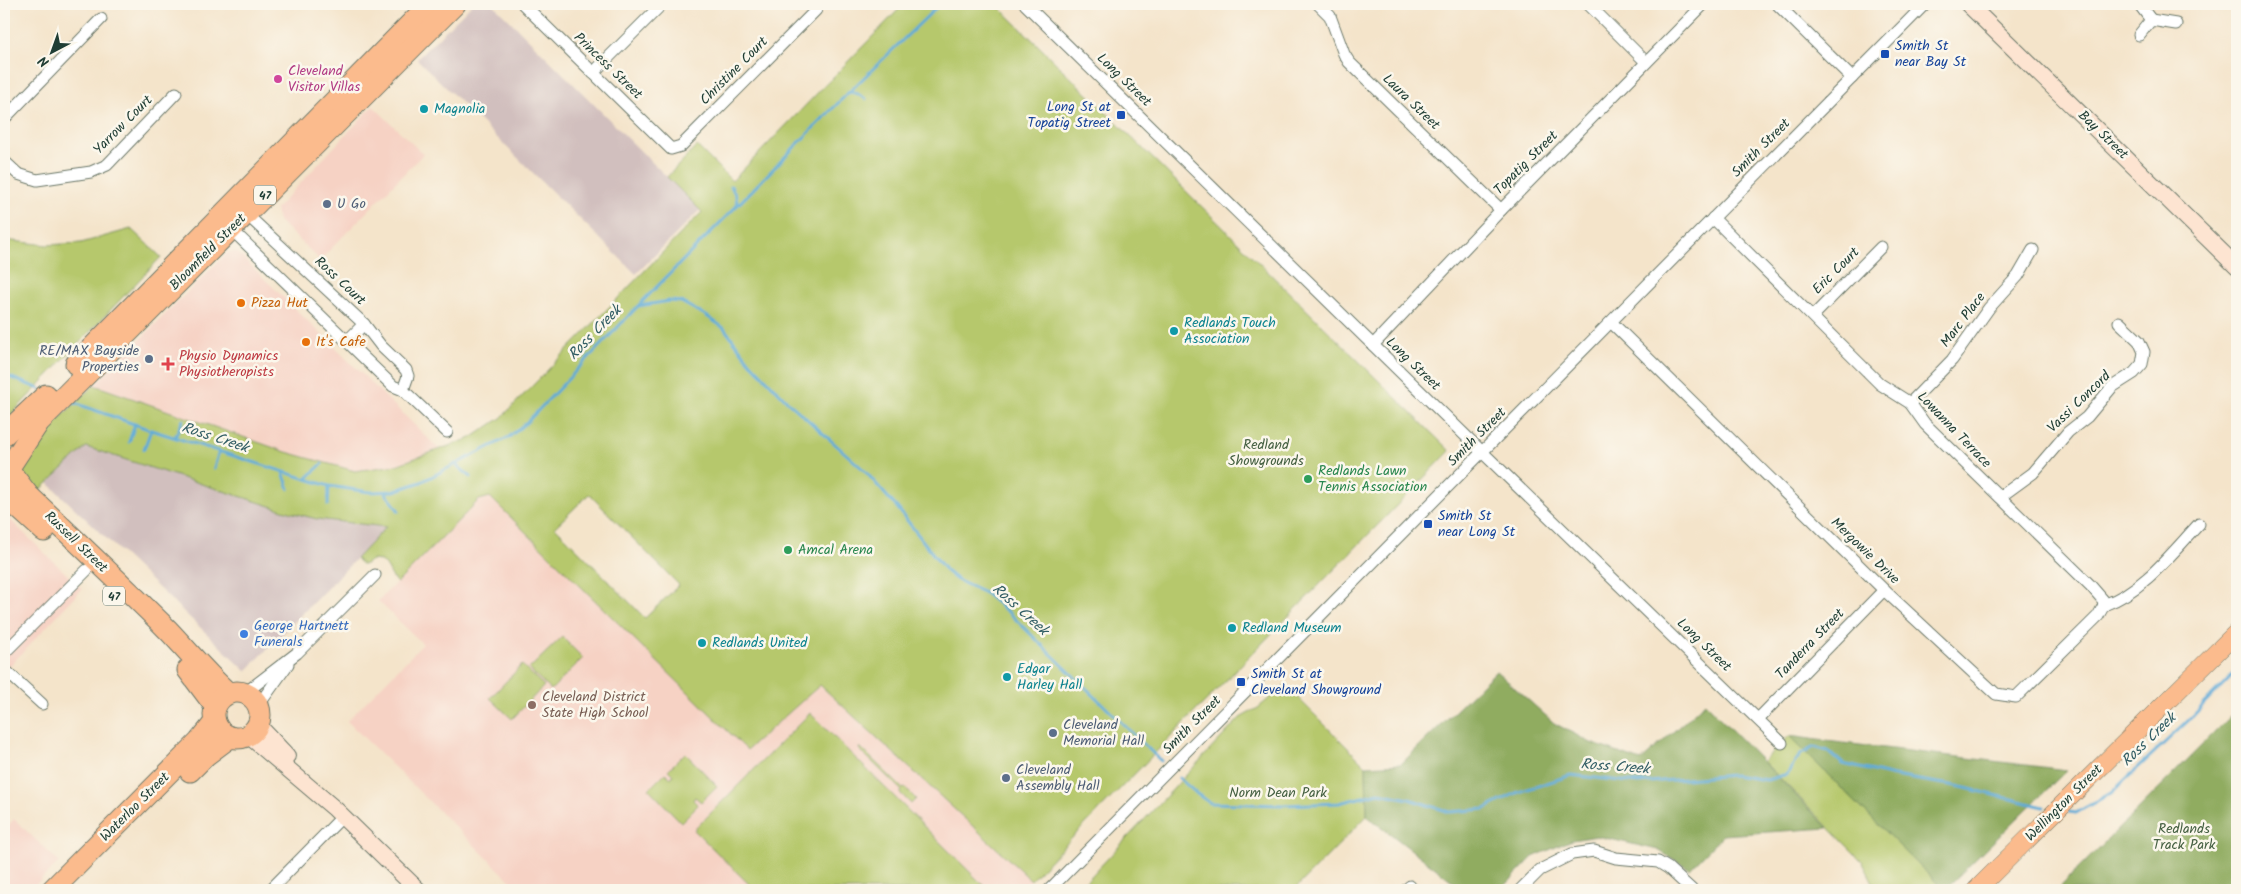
<svg xmlns="http://www.w3.org/2000/svg" width="2241" height="894" font-family="Kalam,sans-serif">
<rect width="100%" height="100%" fill="#fbf7ec"/>
<filter id="ink" filterUnits="userSpaceOnUse"><feTurbulence type="fractalNoise" baseFrequency=".02" numOctaves="2"/><feDisplacementMap in="SourceGraphic" scale="10" xChannelSelector="R" yChannelSelector="G"/><feConvolveMatrix kernelMatrix="1 2 1 2 8 2 1 2 1" color-interpolation-filters="sRGB"/></filter>
<filter id="wash" filterUnits="userSpaceOnUse"><feTurbulence type="fractalNoise" baseFrequency=".0096" numOctaves="4" result="noise"/><feDisplacementMap in="SourceGraphic" scale="20" xChannelSelector="R" yChannelSelector="G"/><feGaussianBlur stdDeviation="1.12" result="paint"/><feColorMatrix in="noise" values="0 0 0 0 0 0 0 0 0 0 0 0 0 0 0 0 0 1.4 0 .05"/><feComposite in="paint" operator="in"/></filter>
<g filter="url(#wash)">
<rect width="100%" height="100%" fill="#f4e4ca"/>
<g fill="#f6d2c4">
<path d="M373 106 423 154 320 260 278 220 276 209Z"/>
<path d="M228 252H237L439 449 396 465 355 471 286 452 94 385Z"/>
<path d="M490 497 747 749 819 685 1031 880 1021 890H520L347 721 423 644 378 601 479 500Z"/>
<path d="M4 514 82 589 4 672Z"/>
<path d="M14 819 59 862 30 890H4V822L8 826Z"/>
</g>
<g fill="#d1bfbe">
<path d="M472 4H493L700 210 636 274 417 59Z"/>
<path d="M86 447 286 511 317 519 387 527 246 671 48 483Z"/>
</g>
<g fill="#b6c86c" stroke="#6a8250" fill-rule="evenodd">
<path d="M904 4H996L1450 451 1031 880 820 685 747 750 490 497 479 500 397 583C390 576 389 566 381 561L372 560 363 565 356 559 386 527 317 519 286 511 86 447 37 493C22 478 19 473 25 452L94 385 286 452 355 471 396 465 471 438 501 418 702 212 667 177 697 146 732 181ZM589 494 679 585 645 618 555 527Z"/>
<path d="M131 229 161 257 4 422V240L47 245 81 243Z"/>
<path d="M562 637 583 658 551 690 529 669Z"/>
<path d="M522 665 544 686 512 719 490 698Z"/>
<path d="M1285 685 1366 766 1367 816 1294 890H1078L1240 718 1258 708Z"/>
<path d="M810 713 987 889 986 890H755L694 830Z"/>
<path d="M1789 736 1944 890H1877L1862 861 1763 761Z"/>
<path d="M860 747 903 789 905 788 916 799 911 804 900 793 902 791 859 749Z"/>
<path d="M685 753 717 786 701 802 695 797 693 800 698 805 681 822 649 789 665 773 671 778 673 775 668 770Z"/>
</g>
<g fill="#90ac60" stroke="#58744a">
<path d="M1496 671 1554 723 1591 743 1641 761 1705 703 1828 828 1723 835 1690 869 1658 850 1597 836 1572 840 1533 857 1501 890H1464L1367 816 1366 766 1401 764Z"/>
<path d="M2237 710V890H2057Z"/>
<path d="M1789 736 1818 740 2067 770 1944 890Z"/>
</g>
<g fill="none" stroke-linecap="round" stroke-linejoin="round">
<g stroke="#5fabd8" stroke-width="3">
<path d="M849 92 856 93 866 99"/>
<path d="M731 186 736 196 737 205"/>
<path d="M638 306 670 301 681 302 705 315 724 328 750 362 788 402 864 470 899 510 946 571 957 580 985 593 1008 612 1161 761"/>
<path d="M4 375 40 389"/>
<path d="M69 401 151 430 329 486 370 492 394 491 421 482 509 437 528 421 638 306 849 92 940 4"/>
<path d="M175 437 183 420"/>
<path d="M129 442 135 424"/>
<path d="M144 449 151 430"/>
<path d="M455 464 471 477"/>
<path d="M214 468 219 451"/>
<path d="M283 472 289 489"/>
<path d="M306 479 322 464"/>
<path d="M385 492 399 511"/>
<path d="M328 505 329 486"/>
<path d="M1179 778 1197 794 1210 803 1283 805 1339 803 1379 793 1409 799 1450 812 1485 809 1516 793 1571 775 1638 783 1733 775 1767 780 1787 774 1800 755 1814 747 1828 751 1843 764 1894 776 1957 786 2044 807"/>
<path d="M2069 812 2076 813 2111 793 2190 719 2237 670"/>
</g>
</g>
</g>
<g filter="url(#ink)">
<g fill="none" stroke-linecap="round" stroke-linejoin="round">
<g stroke="#6a7768" stroke-width="13">
<g id="street">
<path d="M523 4 671 149 681 146 816 10"/>
<path d="M1025 4 1476 446 1782 743"/>
<path d="M1318 4 1330 16 1344 54 1349 62 1501 210"/>
<path d="M1588 4 1646 62"/>
<path d="M1777 4 1852 78"/>
<path d="M2139 4 2151 20"/>
<path d="M2139 35 2151 20 2176 24"/>
<path d="M593 73 662 4"/>
<path d="M4 119 101 19"/>
<path d="M4 161 18 174 37 180 91 172 107 165 176 93"/>
<path d="M244 212 364 324 381 346 406 370 408 376 403 390"/>
<path d="M1713 218 1880 384 1910 403 1925 424 2090 585 2103 600 2104 605"/>
<path d="M229 227 393 386 403 390 447 432"/>
<path d="M1813 316 1881 247"/>
<path d="M1611 322 1884 590 1996 694 2016 697 2098 616 2104 605"/>
<path d="M347 341 364 324"/>
<path d="M1373 345 1501 210 1704 4"/>
<path d="M1910 403 1952 360 1989 308 2018 276 2033 250"/>
<path d="M2000 497 2033 473 2068 432 2087 417 2112 387 2134 373 2142 364 2144 352 2139 341 2119 322"/>
<path d="M2104 605C2143 591 2171 554 2199 524"/>
<path d="M4 653 87 570"/>
<path d="M4 669 42 704"/>
<path d="M245 693 297 653 375 575"/>
<path d="M258 706 288 664"/>
<path d="M1758 719 1884 590"/>
<path d="M270 890 343 816"/>
<path d="M1049 890 1925 4"/>
<path d="M1406 890 1410 886"/>
<path d="M1520 890 1540 870 1572 854 1594 851 1616 858 1658 862 1668 868 1692 890"/>
</g>
</g>
<g stroke="#6a7768" stroke-width="18">
<g id="secondary">
<path d="M1968 4 2237 267"/>
<path d="M258 725 287 756"/>
<path d="M248 735 335 809 418 890"/>
</g>
</g>
<g stroke="#6a7768" stroke-width="19">
<path id="primary" d="M1976 890 2237 632"/>
</g>
<g stroke="#6a7768" stroke-width="23">
<g id="highway">
<path d="M76 364 430 4"/>
<path d="M4 435 46 395"/>
<path d="M12 463 39 422 455 4"/>
<path d="M11 473 28 495C75 540 122 584 168 630 188 651 206 673 228 693"/>
<path d="M4 495 44 531"/>
<path d="M188 670 215 706"/>
<circle cx="237" cy="715" r="23"/>
<path d="M190 771 206 755 230 737"/>
<path d="M52 890 199 742 215 722"/>
</g>
</g>
<use href="#street" stroke="#fff" stroke-width="11"/>
<use href="#secondary" stroke="#fde4d1" stroke-width="16"/>
<use href="#primary" stroke="#fbbb8d" stroke-width="18"/>
<use href="#highway" stroke="#fbbb8d" stroke-width="21"/>
</g>
</g>
<g fill="#1a4fb4" stroke="#fbf7ec" stroke-width="2">
<rect x="1880" y="49" width="10" height="10" rx="2.5"/>
<rect x="1116" y="110" width="10" height="10" rx="2.5"/>
<rect x="1423" y="519" width="10" height="10" rx="2.5"/>
<rect x="1236" y="677" width="10" height="10" rx="2.5"/>
</g>
<circle fill="#d1479c" stroke="#fbf7ec" stroke-width="2" cx="278" cy="79" r="5"/>
<g fill="#0f9aa8" stroke="#fbf7ec" stroke-width="2">
<circle cx="424" cy="109" r="5"/>
<circle cx="1174" cy="331" r="5"/>
<circle cx="1232" cy="628" r="5"/>
<circle cx="702" cy="643" r="5"/>
<circle cx="1007" cy="677" r="5"/>
</g>
<g fill="#5c6f8a" stroke="#fbf7ec" stroke-width="2">
<circle cx="327" cy="204" r="5"/>
<circle cx="149" cy="359" r="5"/>
<circle cx="1053" cy="733" r="5"/>
<circle cx="1006" cy="778" r="5"/>
</g>
<g fill="#e8710a" stroke="#fbf7ec" stroke-width="2">
<circle cx="241" cy="303" r="5"/>
<circle cx="306" cy="342" r="5"/>
</g>
<path fill="#e0444e" stroke="#fbf7ec" stroke-width="2" d="M165.5 356.5h5v5h5v5h-5v5h-5v-5h-5v-5h5z"/>
<g fill="#2e9e5b" stroke="#fbf7ec" stroke-width="2">
<circle cx="1308" cy="479" r="5"/>
<circle cx="788" cy="550" r="5"/>
</g>
<circle fill="#3f7fe0" stroke="#fbf7ec" stroke-width="2" cx="244" cy="634" r="5"/>
<circle fill="#8d6e63" stroke="#fbf7ec" stroke-width="2" cx="532" cy="705" r="5"/>
<g text-anchor="middle" dominant-baseline="central" stroke-width="5" stroke-linejoin="round" paint-order="stroke">
<g fill="#fbf7ec" stroke="#61756b" stroke-width="1">
<rect x="254" y="185.5" width="22" height="19" rx="4"/>
<rect x="103" y="586.5" width="22" height="19" rx="4"/>
</g>
<g font-size="12" font-weight="bold" fill="#1f3d34">
<text x="265" y="195">47</text>
<text x="114" y="596">47</text>
</g>
<g font-size="14" fill="#164399" stroke="#fbf7ec" text-anchor="start">
<text x="1895" y="46">Smith St<tspan x="1895" dy="16">near Bay St</tspan></text>
<text x="1111" y="107" text-anchor="end">Long St at<tspan x="1111" dy="16">Topatig Street</tspan></text>
<text x="1438" y="516">Smith St<tspan x="1438" dy="16">near Long St</tspan></text>
<text x="1251" y="674">Smith St at<tspan x="1251" dy="16">Cleveland Showground</tspan></text>
</g>
<g font-size="14" fill="#1f3d34" stroke="#fbf7ec">
<text transform="translate(608 66) rotate(44)">Princess Street</text>
<text transform="translate(734 71) rotate(-45)">Christine Court</text>
<text transform="translate(1124 80) rotate(44)">Long Street</text>
<text transform="translate(1411 102) rotate(44)">Laura Street</text>
<text transform="translate(123 125) rotate(-45)">Yarrow Court</text>
<text transform="translate(2103 135) rotate(44)">Bay Street</text>
<text transform="translate(1761 148) rotate(-45)">Smith Street</text>
<text transform="translate(1526 163) rotate(-45)">Topatig Street</text>
<text transform="translate(208 252) rotate(-45)">Bloomfield Street</text>
<text transform="translate(1836 271) rotate(-45)">Eric Court</text>
<text transform="translate(340 281) rotate(43)">Ross Court</text>
<text transform="translate(1963 320) rotate(-53)">Marc Place</text>
<text transform="translate(1413 364) rotate(44)">Long Street</text>
<text transform="translate(2079 402) rotate(-44)">Vassi Concord</text>
<text transform="translate(1954 430) rotate(46)">Lowanna Terrace</text>
<text transform="translate(1477 437) rotate(-45)">Smith Street</text>
<text transform="translate(76 542) rotate(44)">Russell Street</text>
<text transform="translate(1865 551) rotate(44)">Mergowie Drive</text>
<text transform="translate(1810 644) rotate(-46)">Tanderra Street</text>
<text transform="translate(1704 645) rotate(44)">Long Street</text>
<text transform="translate(1192 725) rotate(-45)">Smith Street</text>
<text transform="translate(2064 803) rotate(-45)">Wellington Street</text>
<text transform="translate(135 807) rotate(-45)">Waterloo Street</text>
</g>
<g font-size="14" fill="#b23c85" stroke="#fbf7ec" text-anchor="start">
<text x="288" y="71">Cleveland<tspan x="288" dy="16">Visitor Villas</tspan></text>
</g>
<g font-size="14" fill="#0d838f" stroke="#fbf7ec" text-anchor="start">
<text x="434" y="109">Magnolia</text>
<text x="1184" y="323">Redlands Touch<tspan x="1184" dy="16">Association</tspan></text>
<text x="1242" y="628">Redland Museum</text>
<text x="712" y="643">Redlands United</text>
<text x="1017" y="669">Edgar<tspan x="1017" dy="16">Harley Hall</tspan></text>
</g>
<g font-size="14" fill="#4e5e75" stroke="#fbf7ec" text-anchor="start">
<text x="337" y="204">U Go</text>
<text x="139" y="351" text-anchor="end">RE/MAX Bayside<tspan x="139" dy="16">Properties</tspan></text>
<text x="1063" y="725">Cleveland<tspan x="1063" dy="16">Memorial Hall</tspan></text>
<text x="1016" y="770">Cleveland<tspan x="1016" dy="16">Assembly Hall</tspan></text>
</g>
<g font-size="14" fill="#c56008" stroke="#fbf7ec" text-anchor="start">
<text x="251" y="303">Pizza Hut</text>
<text x="316" y="342">It's Cafe</text>
</g>
<g font-size="14" fill="#be3a42" stroke="#fbf7ec" text-anchor="start">
<text x="179" y="356">Physio Dynamics<tspan x="179" dy="16">Physiotheropists</tspan></text>
</g>
<g font-size="14" fill="#456042" stroke="#fbf7ec">
<text x="1266" y="445">Redland<tspan x="1266" dy="16">Showgrounds</tspan></text>
<text x="1278" y="793">Norm Dean Park</text>
<text x="2184" y="829">Redlands<tspan x="2184" dy="16">Track Park</tspan></text>
</g>
<g font-size="14" fill="#27864d" stroke="#fbf7ec" text-anchor="start">
<text x="1318" y="471">Redlands Lawn<tspan x="1318" dy="16">Tennis Association</tspan></text>
<text x="798" y="550">Amcal Arena</text>
</g>
<g font-size="14" fill="#366cbe" stroke="#fbf7ec" text-anchor="start">
<text x="254" y="626">George Hartnett<tspan x="254" dy="16">Funerals</tspan></text>
</g>
<g font-size="14" fill="#785e54" stroke="#fbf7ec" text-anchor="start">
<text x="542" y="697">Cleveland District<tspan x="542" dy="16">State High School</tspan></text>
</g>
<g font-size="15" font-style="italic" fill="#325e65" stroke="#fbf7ec">
<text transform="translate(595 333) rotate(-46)">Ross Creek</text>
<text transform="translate(215 438) rotate(18)">Ross Creek</text>
<text transform="translate(1020 610) rotate(42)">Ross Creek</text>
<text transform="translate(2149 740) rotate(-44)">Ross Creek</text>
<text transform="translate(1615 767) rotate(4)">Ross Creek</text>
</g>
</g>
<rect width="2241" height="894" fill="none" stroke="#fbf7ec" stroke-width="20"/>
<g transform="translate(52 52) rotate(221)" stroke="#fbf7ec" stroke-width="4" paint-order="stroke">
<path d="M0-4L9 19L0 12L-9 19Z" fill="#1f3d34"/>
<text y="-8" font-size="14" font-weight="bold" text-anchor="middle" fill="#1f3d34">N</text>
</g>
</svg>
